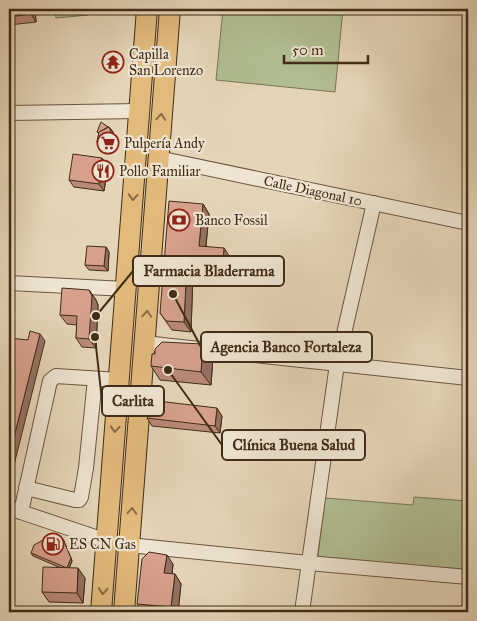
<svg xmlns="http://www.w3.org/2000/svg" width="477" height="621" font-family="'IM FELL Great Primer',serif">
<rect width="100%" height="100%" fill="#e5d5b8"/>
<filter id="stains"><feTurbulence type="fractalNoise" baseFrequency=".004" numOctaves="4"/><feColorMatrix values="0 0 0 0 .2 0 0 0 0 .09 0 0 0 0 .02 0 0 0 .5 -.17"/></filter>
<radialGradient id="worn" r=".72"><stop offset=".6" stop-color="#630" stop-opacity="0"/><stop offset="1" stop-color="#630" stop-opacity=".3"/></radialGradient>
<g fill="#b1be92" stroke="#797554">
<path d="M55 9H88V15L56 18Z"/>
<path d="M223 9H343L335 92 216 80Z"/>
<path d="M414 497 468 501V576L317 564 325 498 413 505Z"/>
</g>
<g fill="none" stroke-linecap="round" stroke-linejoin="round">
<g stroke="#6a563e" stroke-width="16">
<g id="minor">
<path d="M9 113 139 111"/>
<path d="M158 158 468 223"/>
<path d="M9 283 126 289"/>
<path d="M144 343 468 378"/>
<path d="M26 488 75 500H79L81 497 86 468 95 379"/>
<path d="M9 508 107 541"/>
<path d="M21 512 50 381 56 376 119 380"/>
<path d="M129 545 308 563 468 577"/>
<path d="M302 612 337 364 374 203"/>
</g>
</g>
<g stroke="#412c16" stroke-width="22">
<g id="highway">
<path d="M101 612 147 9"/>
<path d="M124 612 170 9"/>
</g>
</g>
<use href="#minor" stroke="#eee4d1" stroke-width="14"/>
<use href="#highway" stroke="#e2ba7c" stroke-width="20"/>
</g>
<g fill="#b98a79" stroke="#412c16">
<path d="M9 9H35L36 22 9 25Z"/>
<path d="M108 127H109L113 132 115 139 113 151 100 147 97 142 99 134 97 132Z"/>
<path d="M108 166 104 191 74 187 69 180Z"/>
<path d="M203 204 209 214 206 246 230 257 228 282 215 281 210 274 193 273 191 332 172 330 160 313Z"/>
<path d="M106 247 109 252 108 271 89 270 85 265Z"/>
<path d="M89 290 96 300 98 305 96 348 82 347 76 338 77 325 67 324 60 315Z"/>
<path d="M213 357 211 385 160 380 151 366Z"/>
<path d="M222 416 220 433 152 426 147 418Z"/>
<path d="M63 539 72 561 69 568 85 578 83 603 49 602 42 592 61 568 33 556 31 553Z"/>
<path d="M173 564 172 574H175L181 584 178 612H143L137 604Z"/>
</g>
<g fill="#967163" stroke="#412c16">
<path d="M31 9H35L36 22 31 14Z"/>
<path d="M109 127 113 132 115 139 113 151 110 146Z"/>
<path d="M102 158 108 166 104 191 99 184Z"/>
<path d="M203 204 209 214 205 255 199 246Z"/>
<path d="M106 247 109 252 108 271 104 266Z"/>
<path d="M224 248 230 257 228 282 222 273Z"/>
<path d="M187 263 193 273 191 332 184 322Z"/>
<path d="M89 290 96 300 98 305 96 348 89 339Z"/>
<path d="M40 334 45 341 9 485V457Z"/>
<path d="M203 344 213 357 211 385 201 372Z"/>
<path d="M217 408 222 416 220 433 215 426Z"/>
<path d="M63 539 72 561 68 571 67 568Z"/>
<path d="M167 555 173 564 171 582 164 573Z"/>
<path d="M78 568 85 578 83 603 77 593Z"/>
<path d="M175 574 181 584 178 612H175L171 607Z"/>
</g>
<g fill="#d7a18d" stroke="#412c16">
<path d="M9 9H31V14L9 17Z"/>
<path d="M101 122 108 127 99 132V133L97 132Z"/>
<path d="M109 127 112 134 110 146 97 142 99 132Z"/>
<path d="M73 154 102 158 99 184 69 180Z"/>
<path d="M169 201 203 204 199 246 224 248 222 273 208 272V265L187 263 184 322 166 321 160 313Z"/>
<path d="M87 246 106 247 104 266 85 265Z"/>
<path d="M62 288 89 290 92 296 89 339 76 338 77 316 60 315Z"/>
<path d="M30 331 40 334 9 457V338L28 340Z"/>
<path d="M162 342 203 344 201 372 151 366 152 354H155V349Z"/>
<path d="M149 400 217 408 215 426 147 418Z"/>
<path d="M52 535 63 539 71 558 67 568 31 553 34 545Z"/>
<path d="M149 552 167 555 164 573 175 574 171 607 137 604 142 559Z"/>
<path d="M43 567 78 568 77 593 42 592Z"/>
</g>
<defs><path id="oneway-chevron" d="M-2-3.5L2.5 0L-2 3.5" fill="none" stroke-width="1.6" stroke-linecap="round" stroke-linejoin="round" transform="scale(1.25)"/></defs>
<g stroke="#896c44">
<use href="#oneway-chevron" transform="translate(161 117) rotate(-86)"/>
<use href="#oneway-chevron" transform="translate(133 197) rotate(94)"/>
<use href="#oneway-chevron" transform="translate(147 314) rotate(-86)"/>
<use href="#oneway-chevron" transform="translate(115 429) rotate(94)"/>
<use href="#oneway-chevron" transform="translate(132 511) rotate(-86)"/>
<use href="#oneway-chevron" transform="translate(103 591) rotate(94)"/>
</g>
<defs>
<g id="temple-ring" transform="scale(1.125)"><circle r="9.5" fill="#eee4d1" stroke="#8f2418" stroke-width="1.5"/><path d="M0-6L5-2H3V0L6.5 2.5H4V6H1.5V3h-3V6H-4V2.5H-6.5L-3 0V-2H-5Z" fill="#8f2418"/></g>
<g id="supermarket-ring" transform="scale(1.125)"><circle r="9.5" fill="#eee4d1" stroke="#8f2418" stroke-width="1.5"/><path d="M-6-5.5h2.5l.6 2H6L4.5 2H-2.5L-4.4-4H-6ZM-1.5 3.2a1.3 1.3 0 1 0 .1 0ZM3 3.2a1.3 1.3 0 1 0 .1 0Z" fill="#8f2418"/></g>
<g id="restaurant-ring" transform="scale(1.125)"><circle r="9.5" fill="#eee4d1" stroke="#8f2418" stroke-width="1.5"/><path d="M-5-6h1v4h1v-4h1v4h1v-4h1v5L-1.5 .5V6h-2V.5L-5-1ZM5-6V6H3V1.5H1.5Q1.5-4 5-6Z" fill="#8f2418"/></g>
<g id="bank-ring" transform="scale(1.125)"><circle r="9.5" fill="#eee4d1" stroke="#8f2418" stroke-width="1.5"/><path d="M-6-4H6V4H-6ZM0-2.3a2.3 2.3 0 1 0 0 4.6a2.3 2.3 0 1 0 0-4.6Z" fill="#8f2418"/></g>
<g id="fuel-ring" transform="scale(1.125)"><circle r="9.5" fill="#eee4d1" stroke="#8f2418" stroke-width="1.5"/><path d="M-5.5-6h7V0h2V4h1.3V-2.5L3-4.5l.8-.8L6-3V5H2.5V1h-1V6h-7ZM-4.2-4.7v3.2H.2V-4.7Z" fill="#8f2418"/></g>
</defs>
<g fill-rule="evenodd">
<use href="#temple-ring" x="113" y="62"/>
<use href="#supermarket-ring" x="108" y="143"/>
<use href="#restaurant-ring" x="103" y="171"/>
<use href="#bank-ring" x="179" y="220"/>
<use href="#fuel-ring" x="53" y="544"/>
</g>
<g text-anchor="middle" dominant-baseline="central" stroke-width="4.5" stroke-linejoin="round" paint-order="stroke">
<g font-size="14" fill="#412c16" stroke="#eee4d1" text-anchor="start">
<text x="129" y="54">Capilla<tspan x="129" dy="16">San Lorenzo</tspan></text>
<text x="124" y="143">Pulpería Andy</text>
<text x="119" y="171">Pollo Familiar</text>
<text x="195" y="220">Banco Fossil</text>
<text x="69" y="544">ES CN Gas</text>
</g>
<g font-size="14" fill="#412c16" stroke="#eee4d1">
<text transform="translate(313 191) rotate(12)">Calle Diagonal 10</text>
</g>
</g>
<path fill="none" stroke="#412c16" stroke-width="2" d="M96 316L133 271M173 294L201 347M95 337L102 401M168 370L222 445"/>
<g fill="#412c16" stroke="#eee4d1" stroke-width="2">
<circle cx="96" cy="316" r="5"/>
<circle cx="173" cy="294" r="5"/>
<circle cx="95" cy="337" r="5"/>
<circle cx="168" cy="370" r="5"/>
</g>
<g fill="#eee4d1" stroke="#412c16" stroke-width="2">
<rect x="133" y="256" width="151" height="30" rx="5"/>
<rect x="201" y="332" width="171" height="30" rx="5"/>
<rect x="102" y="386" width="62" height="30" rx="5"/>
<rect x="222" y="430" width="143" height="30" rx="5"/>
</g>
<g font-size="15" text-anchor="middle" font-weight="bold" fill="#412c16">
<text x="209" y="276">Farmacia Bladerrama</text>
<text x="286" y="352">Agencia Banco Fortaleza</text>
<text x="133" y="406">Carlita</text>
<text x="294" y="450">Clínica Buena Salud</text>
</g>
<rect width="477" height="621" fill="none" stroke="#e5d5b8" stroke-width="30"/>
<rect x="10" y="10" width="457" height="601" fill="none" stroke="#412c16" stroke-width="2.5"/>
<rect x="15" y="15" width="447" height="591" fill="none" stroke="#412c16"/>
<path d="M284 55v8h84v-8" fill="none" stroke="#412c16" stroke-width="2.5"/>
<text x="292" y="55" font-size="15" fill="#412c16" stroke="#eee4d1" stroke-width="4" paint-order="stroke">50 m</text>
<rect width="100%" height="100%" filter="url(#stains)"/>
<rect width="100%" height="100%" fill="url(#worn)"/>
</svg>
